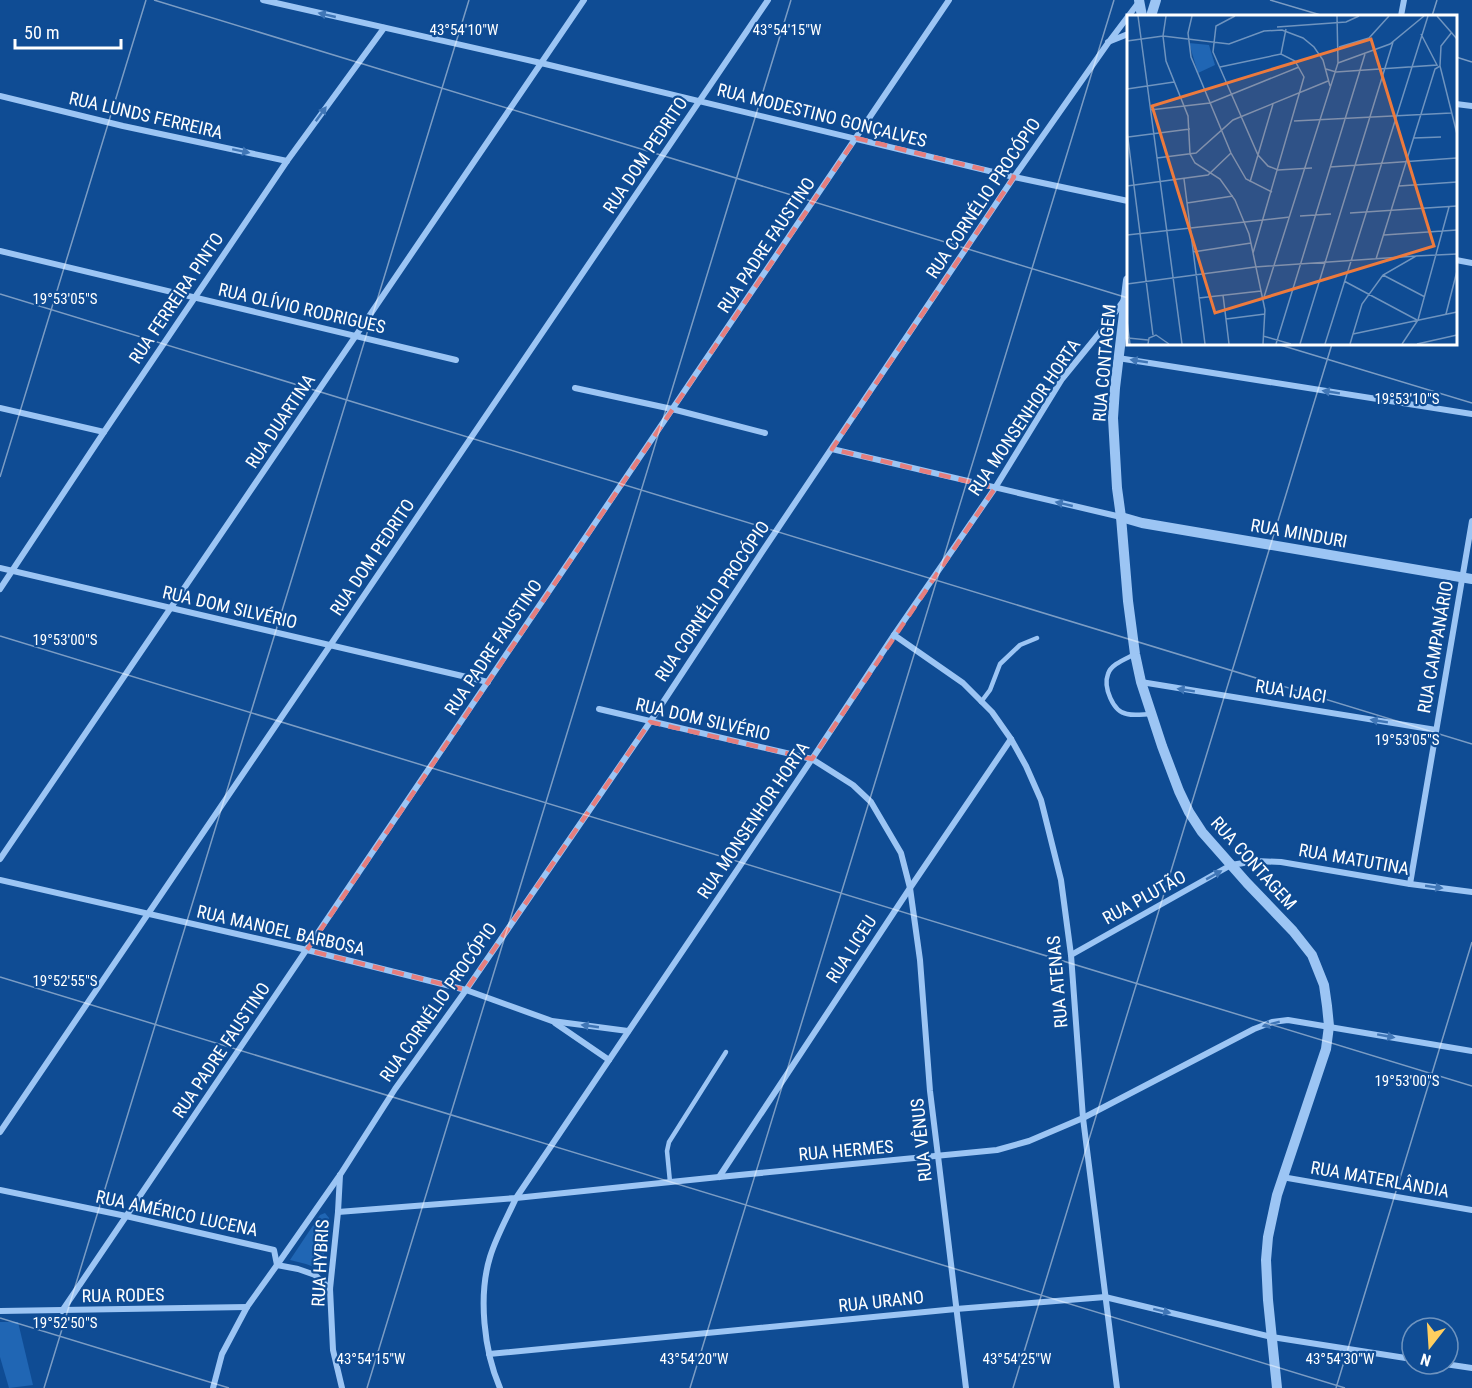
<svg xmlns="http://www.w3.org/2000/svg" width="1472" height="1388" font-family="'Roboto Condensed',sans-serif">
<rect width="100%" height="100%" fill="#0f4c94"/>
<g fill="#2066b4">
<path d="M325 1213 329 1218 322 1270 306 1264 290 1260 320 1215Z"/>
<path d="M0 1322H18L33 1385 9 1388 0 1357Z"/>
</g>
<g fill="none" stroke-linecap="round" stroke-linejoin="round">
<g stroke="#9cc5f4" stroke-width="4.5">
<path d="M1135 654C1126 659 1111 664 1108 674 1103 687 1113 712 1127 714 1135 716 1144 714 1152 714"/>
<path d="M981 702 990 690 1000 664 1020 645 1037 638"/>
<path d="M670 1182 667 1151 669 1142 726 1052"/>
</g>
<g stroke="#9cc5f4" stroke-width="6">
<path d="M263 0 541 63 1014 177 1128 201"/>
<path d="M1401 16 1404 0"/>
<path d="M1108 42 1128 34"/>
<path d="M0 96 123 126 287 161"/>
<path d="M1456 104 1472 106"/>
<path d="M0 251 456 360"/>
<path d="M1456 260 1472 263"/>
<path d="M1118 358 1472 414"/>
<path d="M575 388 672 409 765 433"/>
<path d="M0 408 104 432"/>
<path d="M832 449 1121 517"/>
<path d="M0 568 488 682"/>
<path d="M0 589 104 432 287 161 384 28"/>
<path d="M894 635 963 683 992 712 1011 739 1026 766 1041 800 1061 880 1071 955 1083 1118 1117 1388"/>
<path d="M1141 682 1436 730"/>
<path d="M599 709 812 759 853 785 871 802 901 853 910 888 920 960 930 1091 938 1156 966 1388"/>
<path d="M0 859 584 0"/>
<path d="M0 880 307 950 466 990 552 1021 628 1031"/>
<path d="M1410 884 1472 521"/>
<path d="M1071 955 1231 865 1256 861 1281 862 1410 884 1472 892"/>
<path d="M555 1023 609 1060"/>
<path d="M0 1132 768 0"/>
<path d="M340 1175 338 1212 330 1289 333 1350 342 1388"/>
<path d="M719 1177 910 888 1011 739"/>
<path d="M1282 1177 1472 1210"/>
<path d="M0 1190 126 1216 274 1250 277 1265 298 1269 315 1275 330 1289"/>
<path d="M338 1212 516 1198 719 1177 997 1150 1029 1141 1083 1118 1254 1029 1272 1022 1288 1020 1472 1051"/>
<path d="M0 1311 247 1307"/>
<path d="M62 1311 949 0"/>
<path d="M489 1354 956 1309 1105 1297 1272 1337 1412 1359"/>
<path d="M1445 1364 1472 1368"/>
<path d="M213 1388 222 1354 247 1307 277 1265 340 1175 395 1089 466 990 650 722 764 549 1014 177 1108 43 1139 2"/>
<path d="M500 1388C484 1351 478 1296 490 1257 496 1237 508 1216 516 1198L812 759 894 635 995 488 1062 379 1106 325 1124 300"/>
</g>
<g stroke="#9cc5f4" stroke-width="10">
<path d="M1139 0 1142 16"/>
<path d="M1151 16 1156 0"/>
<path d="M1128 280 1115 388 1113 418 1117 488 1121 517 1128 601 1135 654 1141 682 1162 746 1179 791 1189 812 1202 832 1247 883 1293 931 1312 955 1324 985 1327 1006 1329 1026 1326 1049 1277 1195 1268 1237 1266 1260 1268 1300 1277 1388"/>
<path d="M1121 517 1142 523 1472 579"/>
</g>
</g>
<defs><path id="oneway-solid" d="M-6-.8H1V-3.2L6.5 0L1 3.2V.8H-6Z" transform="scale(1.5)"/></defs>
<g fill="#4076b6">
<use href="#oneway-solid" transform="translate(327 15) rotate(-167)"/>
<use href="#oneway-solid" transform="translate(321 114) rotate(-54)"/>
<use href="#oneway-solid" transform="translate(241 151) rotate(12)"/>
<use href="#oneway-solid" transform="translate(1139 361) rotate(-171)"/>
<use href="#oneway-solid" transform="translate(1331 392) rotate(-171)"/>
<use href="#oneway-solid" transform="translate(1064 504) rotate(-167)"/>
<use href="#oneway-solid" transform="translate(1186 690) rotate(-171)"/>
<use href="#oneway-solid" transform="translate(1379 721) rotate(-171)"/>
<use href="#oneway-solid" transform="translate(1214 875) rotate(-29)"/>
<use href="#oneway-solid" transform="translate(1434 887) rotate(8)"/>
<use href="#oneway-solid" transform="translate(1271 1024) rotate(165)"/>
<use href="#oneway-solid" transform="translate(590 1026) rotate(-172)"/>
<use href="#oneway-solid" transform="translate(1386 1036) rotate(10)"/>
<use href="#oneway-solid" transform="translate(1162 1311) rotate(14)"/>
</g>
<path fill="none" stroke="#e67e7e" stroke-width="4.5" stroke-dasharray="12 8" stroke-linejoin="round" d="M856 138 1014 177 832 449 995 488 812 759 650 722 466 990 307 950Z"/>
<path fill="none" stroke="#fff" stroke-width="1.5" stroke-opacity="0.45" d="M154 0 1128 298M1270 0 1324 16M1432 16 1437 0M1456 57 1472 62M0 294 1472 744M1277 344 1472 403M0 477 146 0M0 636 1472 1086M0 977 1345 1388M0 1318 229 1388M44 1388 469 0M367 1388 791 0M690 1388 1114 0M1013 1388 1332 344M1336 1388 1472 942"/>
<g text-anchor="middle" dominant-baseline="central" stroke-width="4.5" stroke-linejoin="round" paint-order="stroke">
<g font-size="18" fill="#fff" stroke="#0f4c94">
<text transform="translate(146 115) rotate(13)">RUA LUNDS FERREIRA</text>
<text transform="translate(822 115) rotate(14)">RUA MODESTINO GONÇALVES</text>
<text transform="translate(645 155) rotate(-56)">RUA DOM PEDRITO</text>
<text transform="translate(983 198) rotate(-56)">RUA CORNÉLIO PROCÓPIO</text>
<text transform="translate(766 245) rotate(-56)">RUA PADRE FAUSTINO</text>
<text transform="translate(176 298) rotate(-56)">RUA FERREIRA PINTO</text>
<text transform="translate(302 308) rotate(13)">RUA OLÍVIO RODRIGUES</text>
<text transform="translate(1104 363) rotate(-85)">RUA CONTAGEM</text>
<text transform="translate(1024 417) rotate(-56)">RUA MONSENHOR HORTA</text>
<text transform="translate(280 421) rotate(-56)">RUA DUARTINA</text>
<text transform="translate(1299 533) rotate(10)">RUA MINDURI</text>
<text transform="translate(372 557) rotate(-56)">RUA DOM PEDRITO</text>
<text transform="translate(712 601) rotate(-56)">RUA CORNÉLIO PROCÓPIO</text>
<text transform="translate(230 607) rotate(13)">RUA DOM SILVÉRIO</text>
<text transform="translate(493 647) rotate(-56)">RUA PADRE FAUSTINO</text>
<text transform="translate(1435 647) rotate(-80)">RUA CAMPANÁRIO</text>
<text transform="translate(1291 691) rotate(9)">RUA IJACI</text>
<text transform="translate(703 719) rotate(13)">RUA DOM SILVÉRIO</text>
<text transform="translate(753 820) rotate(-56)">RUA MONSENHOR HORTA</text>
<text transform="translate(1354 859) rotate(10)">RUA MATUTINA</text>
<text transform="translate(1254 863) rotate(48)">RUA CONTAGEM</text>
<text transform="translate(1144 897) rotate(-29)">RUA PLUTÃO</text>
<text transform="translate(281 930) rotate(13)">RUA MANOEL BARBOSA</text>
<text transform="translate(851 949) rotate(-57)">RUA LICEU</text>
<text transform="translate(1057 982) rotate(-95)">RUA ATENAS</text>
<text transform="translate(438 1002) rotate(-55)">RUA CORNÉLIO PROCÓPIO</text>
<text transform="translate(221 1050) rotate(-56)">RUA PADRE FAUSTINO</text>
<text transform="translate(921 1140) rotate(-96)">RUA VÊNUS</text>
<text transform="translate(846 1150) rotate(-5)">RUA HERMES</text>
<text transform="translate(1380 1179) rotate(10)">RUA MATERLÂNDIA</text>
<text transform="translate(177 1213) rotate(12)">RUA AMÉRICO LUCENA</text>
<text transform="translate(320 1263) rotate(-87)">RUA HYBRIS</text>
<text transform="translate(123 1295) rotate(-1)">RUA RODES</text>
<text transform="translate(881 1301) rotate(-6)">RUA URANO</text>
</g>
</g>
<g transform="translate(1127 15)">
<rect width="330" height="330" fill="#0f4c94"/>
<path d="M62 28 82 30 88 50 71 58Z" fill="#2066b4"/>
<path fill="none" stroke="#6f94bf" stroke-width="1.5" d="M11 1 55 329M39 1 36 21 39 46 61 101 63 139 68 148 93 164 108 185 122 219 138 295M65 1 61 18 64 42 104 138 119 164 145 177M108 1 89 11 86 37 131 140 141 151 151 155 185 153M310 1 330 24M150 12 219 7 232 1M325 17 314 31 313 51 330 119M0 26 36 21 102 29 137 16 155 15 176 23 187 32 196 45 203 71M212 32 242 23 262 1M154 39 159 14M211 48 263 29 297 1M93 52 154 39 168 46 177 62 126 238M199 54 209 57 310 50 294 19M0 74 47 67M23 95 83 88 172 52M167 106 324 98M0 116 26 320M1 122 63 114M287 123 314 122M30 143 69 138 106 105 201 66M203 152 330 143M57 164 78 329M123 167 146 89M0 171 81 160 104 138M272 171 330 167M60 188 106 181M223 198 330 191M173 201 204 199M0 220 163 202M257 220 330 215M66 237 124 228M249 244 308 54 313 51M256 260 298 282M217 266 290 305M0 269 128 252 289 241M96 280 102 329M137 282 211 48 210 1M72 283 134 276M319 299 330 256M99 304 138 299M0 306 3 329M226 319 330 297M136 321 164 329M1 323 21 325M21 329 22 323 29 320 42 329M136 329 138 294M149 329 238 39M173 329 266 27M198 329 301 1M223 329 235 289 256 260 289 241 330 239M275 329 291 305 322 192M290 329 330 320"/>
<path fill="#ed7a3d" fill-opacity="0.15" stroke="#ed7a3d" stroke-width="3" d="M244 24 307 231 88 298 25 91Z"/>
<rect width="330" height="330" fill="none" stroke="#fff" stroke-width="3"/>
</g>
<g font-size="15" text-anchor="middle" fill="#fff" stroke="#0f4c94" stroke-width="4.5" stroke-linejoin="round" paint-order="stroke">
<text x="464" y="35">43°54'10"W</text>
<text x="787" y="35">43°54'15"W</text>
<text x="65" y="304">19°53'05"S</text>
<text x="1407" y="404">19°53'10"S</text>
<text x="65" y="645">19°53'00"S</text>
<text x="1407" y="745">19°53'05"S</text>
<text x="65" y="986">19°52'55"S</text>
<text x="1407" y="1086">19°53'00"S</text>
<text x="65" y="1328">19°52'50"S</text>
<text x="371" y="1364">43°54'15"W</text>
<text x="694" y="1364">43°54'20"W</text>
<text x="1017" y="1364">43°54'25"W</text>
<text x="1340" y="1364">43°54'30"W</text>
</g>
<g transform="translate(1430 1346) rotate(197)"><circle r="28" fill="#0f4c94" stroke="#6f94bf" stroke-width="1.5"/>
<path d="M0-4.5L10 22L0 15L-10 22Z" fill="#ffce5f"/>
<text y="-9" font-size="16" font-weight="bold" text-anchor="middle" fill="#ffffff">N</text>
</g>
<path d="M15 39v9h106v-9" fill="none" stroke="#ffffff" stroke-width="3"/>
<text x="24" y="39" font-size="18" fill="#ffffff" stroke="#0f4c94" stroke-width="4.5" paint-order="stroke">50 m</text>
</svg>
